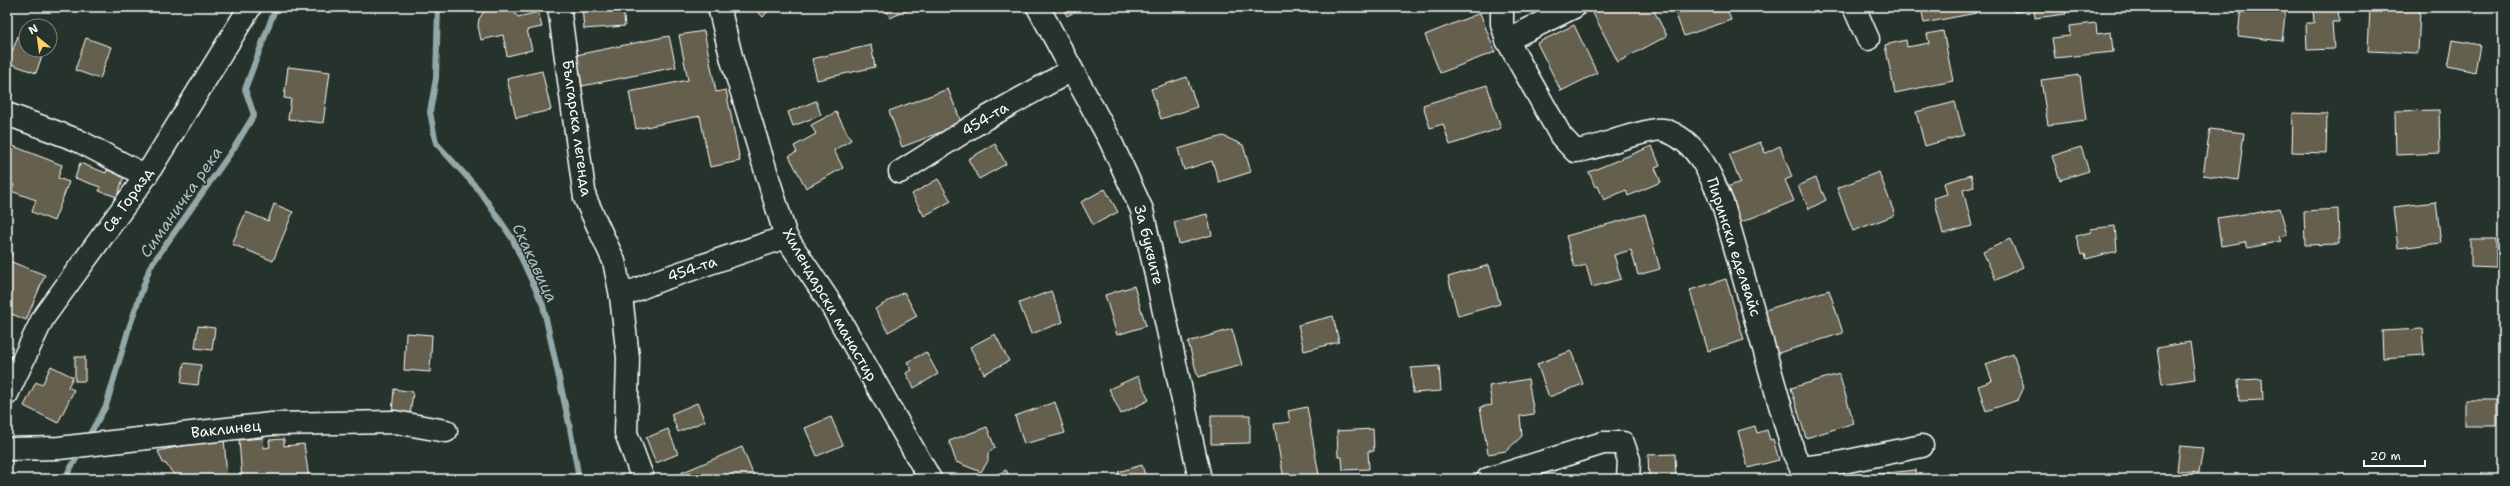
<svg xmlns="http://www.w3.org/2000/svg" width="2510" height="486" font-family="'Shantell Sans',sans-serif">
<rect width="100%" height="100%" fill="#26332d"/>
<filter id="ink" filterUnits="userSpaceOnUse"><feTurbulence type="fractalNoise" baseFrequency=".025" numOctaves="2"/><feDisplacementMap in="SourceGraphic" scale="8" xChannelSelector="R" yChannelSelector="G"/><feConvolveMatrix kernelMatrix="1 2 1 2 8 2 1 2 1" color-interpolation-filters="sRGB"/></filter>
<g filter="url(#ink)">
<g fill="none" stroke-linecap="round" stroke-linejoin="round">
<g stroke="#93a9a9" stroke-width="6">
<path d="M438 7 436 78 430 112 436 143 479 190 512 238 543 305 570 428 579 479"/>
<path d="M87 439 106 406 128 331 150 267 234 148 254 115 245 89 274 12 279 7"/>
<path d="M64 479 81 451"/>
</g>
</g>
<g fill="#655e4e" stroke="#fff">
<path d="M491 7H509L518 17 538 12 542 27 527 30 532 50 507 56 503 35 481 40 478 26 479 19 483 13Z"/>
<path d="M582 7H623L625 26 584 29Z"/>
<path d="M753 7H772L763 17Z"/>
<path d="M885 7H909L910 9 890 18Z"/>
<path d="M1062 7H1084L1067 16Z"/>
<path d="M1605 7H1652L1667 36 1618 62 1593 13Z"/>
<path d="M1673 7H1726L1731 20 1684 36Z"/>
<path d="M1921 7H1975L1976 13 1924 23Z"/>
<path d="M2013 7H2065L2066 14 2035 18 2034 9 2014 12Z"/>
<path d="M2241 7H2286L2282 41 2238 36Z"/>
<path d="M2313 7H2338L2339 22H2332L2334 49 2307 50 2306 23H2314Z"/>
<path d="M2370 7H2398V10H2420L2418 53 2368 51Z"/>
<path d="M1480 13 1495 52 1440 73 1425 35Z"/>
<path d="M2096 23 2097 34 2111 32 2113 52 2055 58 2052 38 2070 36 2069 26Z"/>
<path d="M1574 25 1597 73 1561 91 1537 43Z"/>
<path d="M704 31 716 92 726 90 740 161 710 167 700 116 636 129 629 92 688 80 679 35Z"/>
<path d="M1943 31 1953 81 1895 93 1885 45 1906 40 1907 47 1929 43 1927 34Z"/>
<path d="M18 36 26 39V50H44L36 73 8 63Z"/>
<path d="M669 36 676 67 582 86 576 55Z"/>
<path d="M86 38 111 47 100 79 75 70Z"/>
<path d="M2453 40 2480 45 2475 72 2448 66Z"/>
<path d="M871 45 875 67 817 80 812 59Z"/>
<path d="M288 67 330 72 323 123 288 119 291 99 284 98Z"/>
<path d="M542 71 551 110 516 118 507 79Z"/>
<path d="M2080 75 2086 120 2048 125 2041 80Z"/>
<path d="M1187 77 1197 107 1161 119 1151 89Z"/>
<path d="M1487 85 1501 128 1450 145 1443 124 1430 128 1423 105Z"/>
<path d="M948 89 962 124 902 147 889 111Z"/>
<path d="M816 101 821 115 793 126 788 112Z"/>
<path d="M1955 102 1964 135 1925 146 1916 112Z"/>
<path d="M2439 110 2440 153 2396 155 2395 111Z"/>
<path d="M836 112 851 140 834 150 843 168 806 188 789 156 797 152 794 146 816 134 811 125Z"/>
<path d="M2293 113 2327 114 2326 153 2292 152Z"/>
<path d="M2210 129 2244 133 2238 180 2203 175Z"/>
<path d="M1223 136 1243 145 1251 172 1219 182 1212 161 1184 170 1178 149Z"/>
<path d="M1760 142 1765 153 1780 146 1792 177 1785 180 1794 201 1739 223 1725 188 1740 182 1729 154Z"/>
<path d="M995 144 1006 164 979 179 968 159Z"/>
<path d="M13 146 62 165 58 178 69 182 54 221 32 212 36 200 11 191 14 185 7 182V161Z"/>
<path d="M1652 146 1660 166 1655 168 1661 182 1628 196 1626 190 1604 200 1598 186 1595 187 1589 172Z"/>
<path d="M2081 147 2089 171 2060 180 2052 156Z"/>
<path d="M80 163 106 173 107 170 124 176 117 197 99 191 100 187 75 178Z"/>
<path d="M1879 172 1895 215 1853 231 1837 188Z"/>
<path d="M1971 175 1974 187 1963 190 1972 226 1943 234 1934 198 1947 194 1944 183Z"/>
<path d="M1816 178 1826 200 1809 209 1798 186Z"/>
<path d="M938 179 951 201 924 216 912 194Z"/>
<path d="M1105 189 1118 212 1093 225 1081 202Z"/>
<path d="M2436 202 2441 243 2398 248 2393 207Z"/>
<path d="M274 204 293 212 273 261 232 244 246 212 268 221Z"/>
<path d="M2280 208 2287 235 2279 237 2281 241 2248 248 2245 242 2221 246 2217 218 2251 213V214Z"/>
<path d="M2338 209 2339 244 2305 245 2304 211Z"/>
<path d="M1207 214 1212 235 1179 244 1174 222Z"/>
<path d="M1645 214 1660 269 1638 275 1631 250 1614 255 1621 279 1592 287 1586 265 1575 268 1566 236Z"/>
<path d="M2115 226 2117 251 2086 259 2085 254 2081 255 2076 236 2091 232 2090 229Z"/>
<path d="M2010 239 2023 267 1996 280 1983 252Z"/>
<path d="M2471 239H2496V268L2471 267Z"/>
<path d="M7 251 12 253 9 261 45 275 26 320 7 312Z"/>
<path d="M1489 265 1500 304 1458 316 1448 277Z"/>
<path d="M1726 279 1744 340 1708 351 1690 290Z"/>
<path d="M1134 286 1146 326 1117 335 1105 295Z"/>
<path d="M1829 290 1843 333 1772 355 1759 312Z"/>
<path d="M1051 291 1063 322 1031 334 1019 303Z"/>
<path d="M904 292 917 316 888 332 875 309Z"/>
<path d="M1333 316 1339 342 1304 351 1298 325Z"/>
<path d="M198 326 215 328 212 350 195 348Z"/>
<path d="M1232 329 1242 365 1198 377 1188 342Z"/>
<path d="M2422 329 2424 355 2383 358 2382 331Z"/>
<path d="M406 333 432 335 430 372 404 370Z"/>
<path d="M995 334 1009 361 984 374 970 347Z"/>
<path d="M2190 342 2195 379 2162 384 2157 348Z"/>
<path d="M1571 351 1583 384 1549 397 1537 364Z"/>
<path d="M926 352 938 374 914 388 906 373 912 370 907 362Z"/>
<path d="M2013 354 2024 387 2018 400 1986 411 1978 386 1992 381 1986 364Z"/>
<rect x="75" y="357" width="10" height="24"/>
<path d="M184 363 201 365 198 385 181 383Z"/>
<path d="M51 366 73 377 68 387 74 390 58 423 24 406 36 382 42 385Z"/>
<path d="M1439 366 1441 391 1413 393 1411 368Z"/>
<path d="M1839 374 1854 423 1806 438 1791 388Z"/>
<path d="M1138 376 1149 400 1121 414 1109 389Z"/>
<path d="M1528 379 1534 414 1520 416 1522 436 1506 451 1488 454 1480 407 1492 405 1489 386Z"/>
<path d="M2262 379 2263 400 2239 401 2238 380Z"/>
<path d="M394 389 413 392 410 415 392 412Z"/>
<rect x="2465" y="400" width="32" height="26"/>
<path d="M1055 402 1065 433 1024 444 1015 416Z"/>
<path d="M697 403 705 421 678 432 671 414Z"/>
<path d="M1307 407 1319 475 1284 479 1274 424 1290 422 1288 411Z"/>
<path d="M1211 415H1250V443L1211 444Z"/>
<path d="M831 417 843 445 817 456 805 428Z"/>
<path d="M1755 426 1757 433 1767 430 1770 440 1773 439 1779 460 1748 468 1738 431Z"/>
<path d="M987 427 995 448 988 453V461L981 472 956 462 949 441Z"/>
<path d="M668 429 678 454 656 463 646 438Z"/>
<path d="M1373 429 1374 451H1368L1369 469 1343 470 1342 457H1338L1337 431Z"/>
<path d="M224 437 227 479H177L166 464 163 463 158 451Z"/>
<path d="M263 438 264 448 270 447 269 440 284 439V446L304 444 309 479H242L239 440Z"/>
<path d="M2180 446 2203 448 2199 473 2177 471Z"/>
<path d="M742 447 755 479H683L681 473Z"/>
<path d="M1675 454 1676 479H1649L1648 455Z"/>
<path d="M1142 465 1146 479H1120L1118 472Z"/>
<path d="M1006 470 1011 479H988L989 478Z"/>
<path d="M1916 470 1917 479H1860L1859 476Z"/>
<path d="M1175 474 1176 479H1156Z"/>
</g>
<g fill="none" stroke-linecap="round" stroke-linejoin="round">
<g stroke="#fff" stroke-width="25">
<g id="minor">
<path d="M559 7 585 198 614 261 621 296 628 358 626 433 643 479"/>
<path d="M719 7 732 60 786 237 829 301 930 479"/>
<path d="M1038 7 1110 140 1142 210 1200 479"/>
<path d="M1502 7V24L1507 40 1561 136 1575 151C1596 149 1613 140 1634 135 1641 133 1657 128 1664 130 1698 141 1711 175 1723 205L1794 454 1801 468 1833 464 1922 446"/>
<path d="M1854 7 1868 39"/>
<path d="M1507 40 1574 7"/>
<path d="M7 114 77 140 146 176"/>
<path d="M900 172 986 118 1072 70"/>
<path d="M621 296 660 280 786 237"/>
<path d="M7 394 43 318 146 176 250 7"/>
<path d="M7 449 59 448 271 424 395 422 446 431"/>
<path d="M1488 479 1603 443H1623L1629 460 1628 479"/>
</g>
</g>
<use href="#minor" stroke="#26332d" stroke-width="22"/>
</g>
</g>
<g text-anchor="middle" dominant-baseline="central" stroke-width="3" stroke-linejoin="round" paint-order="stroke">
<g font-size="15" fill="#fff" stroke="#26332d">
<text transform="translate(985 119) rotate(-31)">454-та</text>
<text transform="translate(577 128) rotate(82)">Българска легенда</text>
<text transform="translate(128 200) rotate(-55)">Св. Горазд</text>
<text transform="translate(1149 245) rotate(76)">За буквите</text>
<text transform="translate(1734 247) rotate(72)">Пирински еделвайс</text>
<text transform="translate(692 269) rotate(-19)">454-та</text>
<text transform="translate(830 305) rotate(60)">Хилендарски манастир</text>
<text transform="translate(226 429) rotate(-6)">Ваклинец</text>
</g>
<g font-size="16" font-style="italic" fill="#aebebf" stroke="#26332d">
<text transform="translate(181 202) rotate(-55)">Симаничка река</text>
<text transform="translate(535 263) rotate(65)">Скакавица</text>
</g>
</g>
<rect width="2510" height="486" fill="none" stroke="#26332d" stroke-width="24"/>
<rect x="12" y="12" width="2486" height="462" fill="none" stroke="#fff" stroke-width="1.5" filter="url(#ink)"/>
<g transform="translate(38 38) rotate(331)"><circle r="19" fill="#26332d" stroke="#7d8581"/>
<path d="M0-3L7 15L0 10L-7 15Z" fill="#ffd166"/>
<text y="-6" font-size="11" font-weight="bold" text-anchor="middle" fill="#ffffff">N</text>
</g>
<path d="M2364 460v6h61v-6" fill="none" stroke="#ffffff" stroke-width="2"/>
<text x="2370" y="460" font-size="12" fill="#ffffff" stroke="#26332d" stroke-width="3" paint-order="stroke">20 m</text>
</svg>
